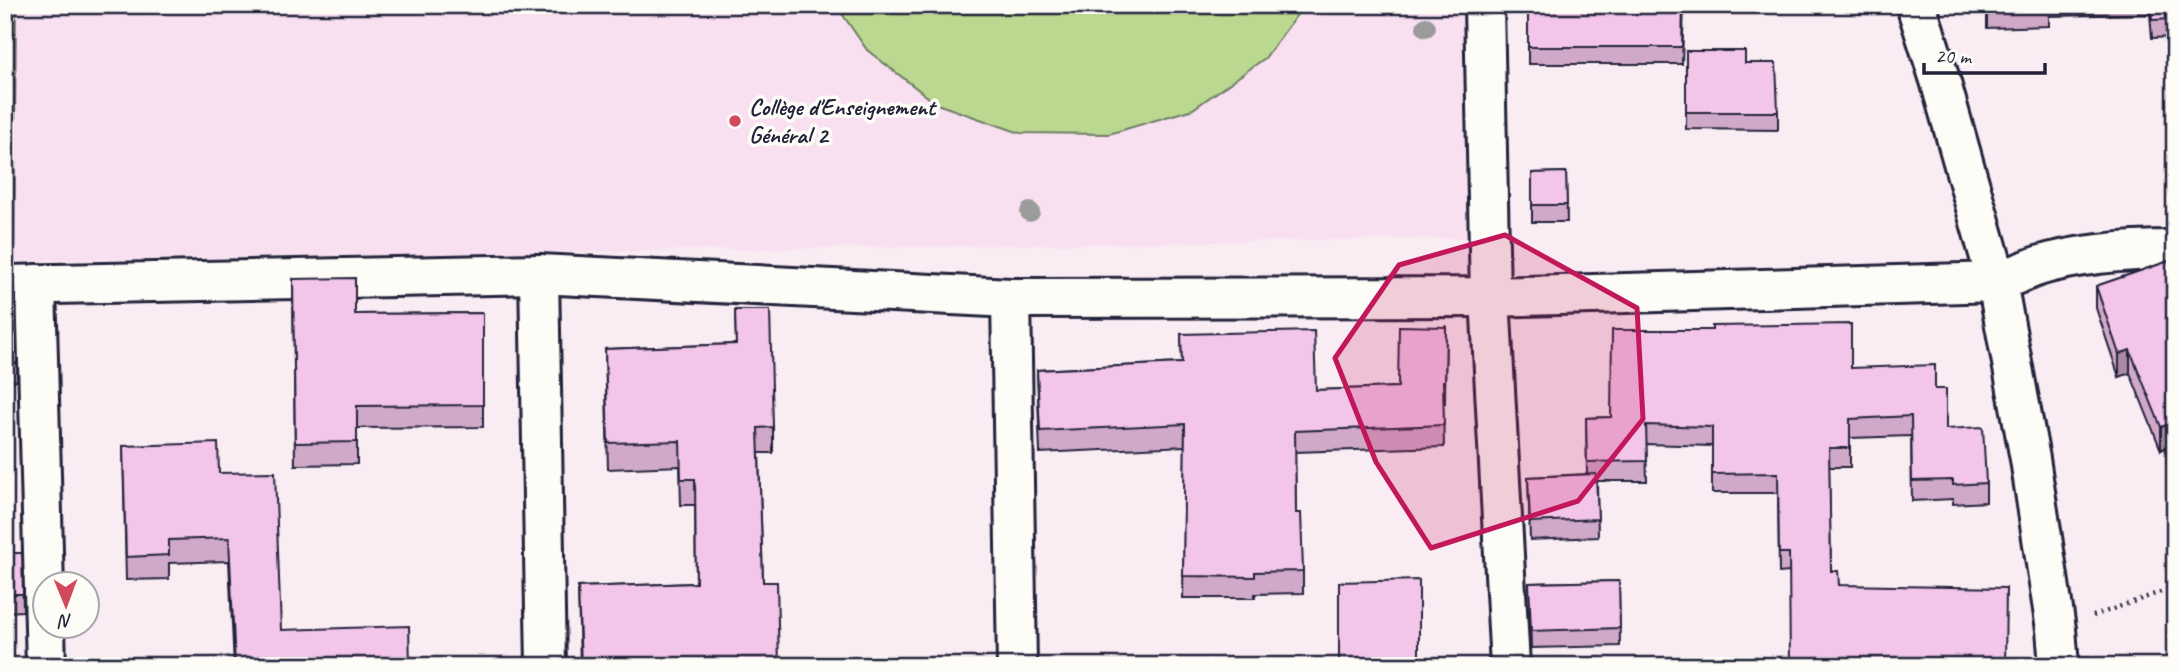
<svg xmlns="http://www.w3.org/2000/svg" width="2180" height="671" font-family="Caveat,sans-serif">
<rect width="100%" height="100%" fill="#faecf3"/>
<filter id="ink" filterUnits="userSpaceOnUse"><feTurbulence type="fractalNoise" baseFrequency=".0143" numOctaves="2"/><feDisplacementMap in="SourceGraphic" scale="14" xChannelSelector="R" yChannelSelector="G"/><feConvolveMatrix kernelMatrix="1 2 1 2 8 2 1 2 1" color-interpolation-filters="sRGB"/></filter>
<g filter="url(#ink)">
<path fill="#f8e0f0" d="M5 5H1463L1468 238 5 261Z"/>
<g fill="#bbd890" stroke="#6e7d66" stroke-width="2">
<path d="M5 5H16L14 252H5Z"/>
<path d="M836 5H1304L1265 58 1193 109 1109 134 1020 133 937 104 867 50Z"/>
</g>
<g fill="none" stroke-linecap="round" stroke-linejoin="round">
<g stroke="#22223b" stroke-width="44">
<g id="minor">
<path d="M1484 5 1490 297 1510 666"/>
<path d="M1916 5 1940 80 1997 282 2030 459 2056 629 2059 666"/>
<path d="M539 274 546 666"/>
<path d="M36 284 46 666"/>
<path d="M5 285 539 274 1011 298 1490 297 1997 282C2011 277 2024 271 2038 266 2081 253 2130 250 2175 250"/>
<path d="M1011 298 1017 666"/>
</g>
</g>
<path stroke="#22223b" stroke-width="4.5" stroke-dasharray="2 5" stroke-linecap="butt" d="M2093 616 2175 587"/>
<use href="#minor" stroke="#fdfcf7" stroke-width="38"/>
</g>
<g fill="#9c9b9c">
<circle cx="1426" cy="27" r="10"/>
<circle cx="1030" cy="212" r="10"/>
</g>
<g fill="#d1a9c8" stroke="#22223b" stroke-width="2">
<path d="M1528 5H1684L1682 64H1528Z"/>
<path d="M1987 5H2175V37L2152 38 2150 14 2049 16V26L1987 28Z"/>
<path d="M1686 51 1745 63 1778 112V130L1686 129Z"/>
<path d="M1566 172 1567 222H1532V173Z"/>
<path d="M2175 259V465L2169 446 2161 450 2130 373 2119 377 2096 308V286Z"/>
<path d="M293 279 355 314 483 313V427L357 428V464L295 465Z"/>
<path d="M5 295 17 363V381H5Z"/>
<path d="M735 310 773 427V453H759L763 582 779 666H580L578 587 696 583 695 505H681L680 466 608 469 605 349 736 344Z"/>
<path d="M1446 327 1445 403H1443L1444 447 1295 452 1296 513 1303 571V593L1255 594V598H1183L1185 446 1040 453 1037 370 1182 363 1181 334 1316 390 1398 387Z"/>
<path d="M1851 368 1935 389 1946 429 1986 483V502L1953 504V499L1912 501 1911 436 1850 438V467H1829L1831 571 1839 585 2005 666 1789 572 1779 573 1778 493H1712V446L1646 444 1647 481H1597L1598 537 1530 540 1528 477 1587 474 1586 418 1611 417Z"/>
<path d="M123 446 219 473 281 630 410 666H234L229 561 169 563V579L126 580Z"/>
<path d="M5 553H22L23 611 5 612Z"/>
<path d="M1619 581 1620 646 1531 648 1529 583Z"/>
</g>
<g fill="#aa8aa3" stroke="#22223b" stroke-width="2">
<path d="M2130 350V373L2119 377V354Z"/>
<path d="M2169 424V446L2161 450V427Z"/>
</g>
<g fill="#f3c5e9" stroke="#22223b" stroke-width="2">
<path d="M1528 5H1683L1682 47H1528Z"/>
<path d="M1987 5H2049V8L1987 10Z"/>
<path d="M2151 5H2175V19L2152 20Z"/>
<path d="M1686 51H1745V63H1776L1778 112H1686Z"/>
<path d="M1566 172 1567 205H1532V173Z"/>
<path d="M2175 259V443L2169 424 2161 427 2130 350 2119 354 2096 286Z"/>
<path d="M355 278V314L483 313V405L357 406V442L295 443 293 279Z"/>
<path d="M5 295H15L17 363H5Z"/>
<path d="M735 310H770L773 427 758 428 763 582H777L779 666H581L578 587 696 583 695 479H681L680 441 608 443 605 349 736 344Z"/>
<path d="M1851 324V368L1935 365V389H1946V429L1983 427 1986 483 1953 485V480L1912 481 1911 416 1850 419V448H1829L1831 571H1838L1839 585 2006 588 2005 666H1790L1789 553H1779L1778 473 1712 474V427L1646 425 1647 461 1587 462 1586 418 1611 417 1612 330H1712V326Z"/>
<path d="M1399 326 1446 327 1445 381H1443L1444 425 1295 431 1296 513H1301L1303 571 1255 572V577L1183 576 1185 424 1040 431 1037 370 1182 363 1181 334 1314 331 1316 390 1398 387Z"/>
<path d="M218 443 219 473 275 472 281 630 409 626 410 666H235L229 538 169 540V555L126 557 123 446Z"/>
<path d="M1596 474 1598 519 1530 522 1528 477Z"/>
<path d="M5 553H22L23 594H5Z"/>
<path d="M1419 580V666H1339V582Z"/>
<path d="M1619 581 1620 628 1531 631 1529 583Z"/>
</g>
</g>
<path fill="#c2185b" fill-opacity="0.2" stroke="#c2185b" stroke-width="5" stroke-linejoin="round" d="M1505 235 1637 308 1643 419 1578 501 1431 548 1376 462 1335 358 1399 265Z"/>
<circle fill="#d1495b" stroke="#fdfcf7" stroke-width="2.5" cx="735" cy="121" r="7"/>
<g text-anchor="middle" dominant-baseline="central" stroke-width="7" stroke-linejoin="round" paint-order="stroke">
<g font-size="24" font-weight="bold" fill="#22223b" stroke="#fdfcf7" text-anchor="start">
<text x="749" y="107">Collège d'Enseignement<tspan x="749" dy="28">Général 2</tspan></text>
</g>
</g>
<rect width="2180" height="671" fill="none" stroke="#fdfcf7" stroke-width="28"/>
<rect x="14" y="14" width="2152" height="643" fill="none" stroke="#22223b" stroke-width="2.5" filter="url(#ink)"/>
<g transform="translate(66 605) rotate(179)"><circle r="33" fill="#fdfcf7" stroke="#a5a5ac" stroke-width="2"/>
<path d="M0-5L12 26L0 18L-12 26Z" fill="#d1495b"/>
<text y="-10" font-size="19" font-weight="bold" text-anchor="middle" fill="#22223b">N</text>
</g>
<path d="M1924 63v10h121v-10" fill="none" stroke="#22223b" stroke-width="3.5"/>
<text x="1935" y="63" font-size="21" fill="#22223b" stroke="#fdfcf7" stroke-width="5" paint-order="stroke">20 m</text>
</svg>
